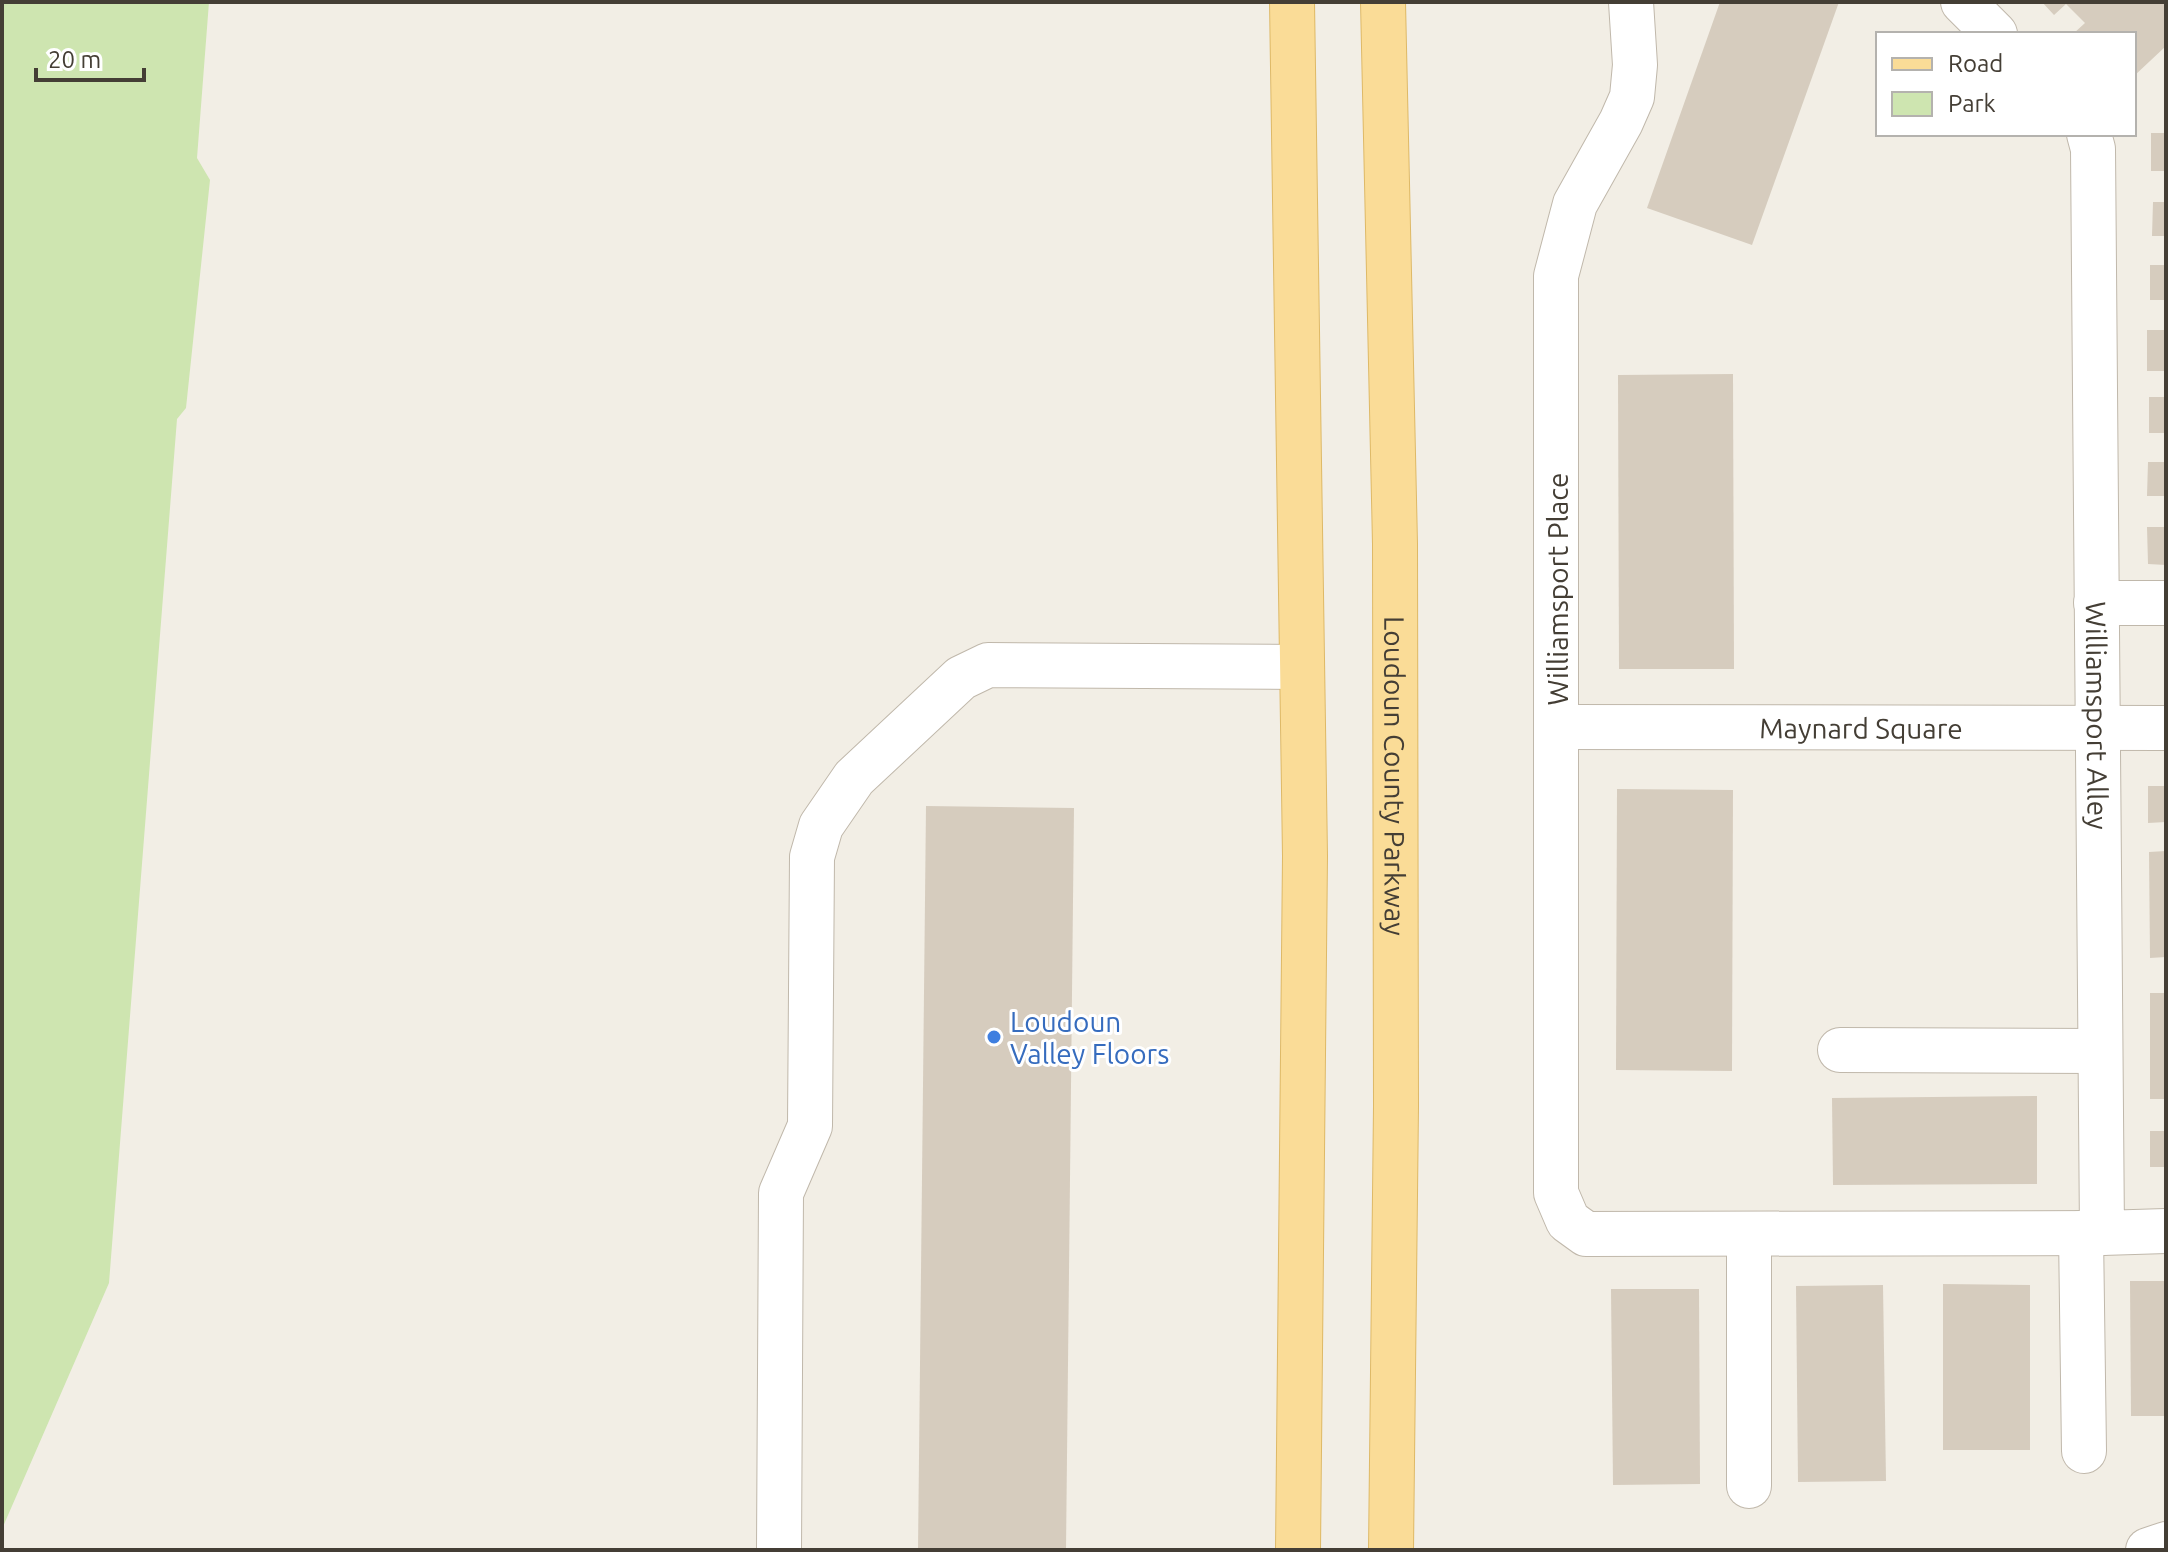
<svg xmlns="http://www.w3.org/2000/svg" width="2168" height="1552" font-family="Ubuntu,sans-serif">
<rect width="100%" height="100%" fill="#f2eee5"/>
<path fill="#cee5b0" d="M2 2H209L197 158 210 180 186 408 177 419 109 1283 2 1529Z"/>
<g fill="#d6ccbe">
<path d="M1720 2H1839L1752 245 1647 208Z"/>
<path d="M2042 2H2165L2166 46 2134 76V34H2073L2085 23 2066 4 2054 15Z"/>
<rect x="2151" y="133" width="15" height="38"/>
<path d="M2153 202H2166V236H2152Z"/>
<rect x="2150" y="265" width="16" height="35"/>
<rect x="2147" y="330" width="19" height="41"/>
<path d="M1733 374 1734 669H1619L1618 375Z"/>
<rect x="2149" y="397" width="17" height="36"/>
<path d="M2148 462H2166V496H2147Z"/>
<path d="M2147 527H2166V565L2148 564Z"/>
<path d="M2148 786H2166V822L2148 823Z"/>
<path d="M1617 789 1733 790 1732 1071 1616 1070Z"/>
<path d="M926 806 1074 808 1066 1550H918Z"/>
<path d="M2166 851V957L2150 958 2149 852Z"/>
<rect x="2150" y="993" width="16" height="106"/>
<path d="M2037 1096V1184L1833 1185 1832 1098Z"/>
<rect x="2150" y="1131" width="16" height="36"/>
<path d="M2130 1281H2166V1416H2131Z"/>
<path d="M1943 1284 2030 1285V1450H1943Z"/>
<path d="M1883 1285 1886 1481 1798 1482 1796 1286Z"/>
<path d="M1611 1289H1699L1700 1484 1613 1485Z"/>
</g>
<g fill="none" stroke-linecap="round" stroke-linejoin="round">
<g stroke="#c0b8ab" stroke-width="46">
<g id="minor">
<path d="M1631 2 1635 65 1632 97 1621 122 1575 204 1556 276V1193L1568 1221 1586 1234 2102 1233"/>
<path d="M1963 2 1995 34"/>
<path id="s1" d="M2089 134 2093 149 2102 1233 2166 1231"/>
<path d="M2096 603H2166"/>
<path id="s2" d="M1557 727 2166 728"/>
<path d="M1840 1050 2099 1051"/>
<path d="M2081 1233 2084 1451"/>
<path d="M1749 1486V1234"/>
<path d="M779 1550 781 1193 810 1126 812 857 821 826 854 778 961 678 988 665 1301 667"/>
<path d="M2148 1550 2166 1544"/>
</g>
</g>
<g stroke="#deb967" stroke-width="46">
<g id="major">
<path d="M1292 2 1305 856 1298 1550"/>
<path id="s3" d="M1383 2 1395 544 1396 1106 1391 1550"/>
</g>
</g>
<use href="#minor" stroke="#fff" stroke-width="44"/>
<use href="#major" stroke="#fadc97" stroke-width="44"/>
</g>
<circle fill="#3f7fe0" stroke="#fff" stroke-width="3" cx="994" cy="1037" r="8"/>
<g text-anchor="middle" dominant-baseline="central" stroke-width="6" stroke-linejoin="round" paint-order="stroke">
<g font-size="28" fill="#443e35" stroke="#fff">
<text transform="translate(1557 589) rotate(-90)">Williamsport Place</text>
<text stroke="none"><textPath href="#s1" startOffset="582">Williamsport Alley</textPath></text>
<text stroke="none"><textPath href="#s2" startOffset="304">Maynard Square</textPath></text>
<text stroke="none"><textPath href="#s3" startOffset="774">Loudoun County Parkway</textPath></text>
</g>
<g font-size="28" fill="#366cbe" stroke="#fff" text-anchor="start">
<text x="1010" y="1021">Loudoun<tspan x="1010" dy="32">Valley Floors</tspan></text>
</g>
</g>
<rect width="2168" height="1552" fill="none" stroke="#443e35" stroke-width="8"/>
<rect x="1876" y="32" width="260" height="104" fill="#ffffff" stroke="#b4b2ae" stroke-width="2"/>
<rect x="1892" y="58" width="40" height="12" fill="#fadc97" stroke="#b4b2ae" stroke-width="2"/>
<text x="1948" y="72" font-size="24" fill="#443e35">Road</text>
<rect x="1892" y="92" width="40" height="24" fill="#cee5b0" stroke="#b4b2ae" stroke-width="2"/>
<text x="1948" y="112" font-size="24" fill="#443e35">Park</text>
<path d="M36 68v12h108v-12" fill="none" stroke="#443e35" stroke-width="4"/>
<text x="48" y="68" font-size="24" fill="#443e35" stroke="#ffffff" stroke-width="6" paint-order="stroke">20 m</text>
</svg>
